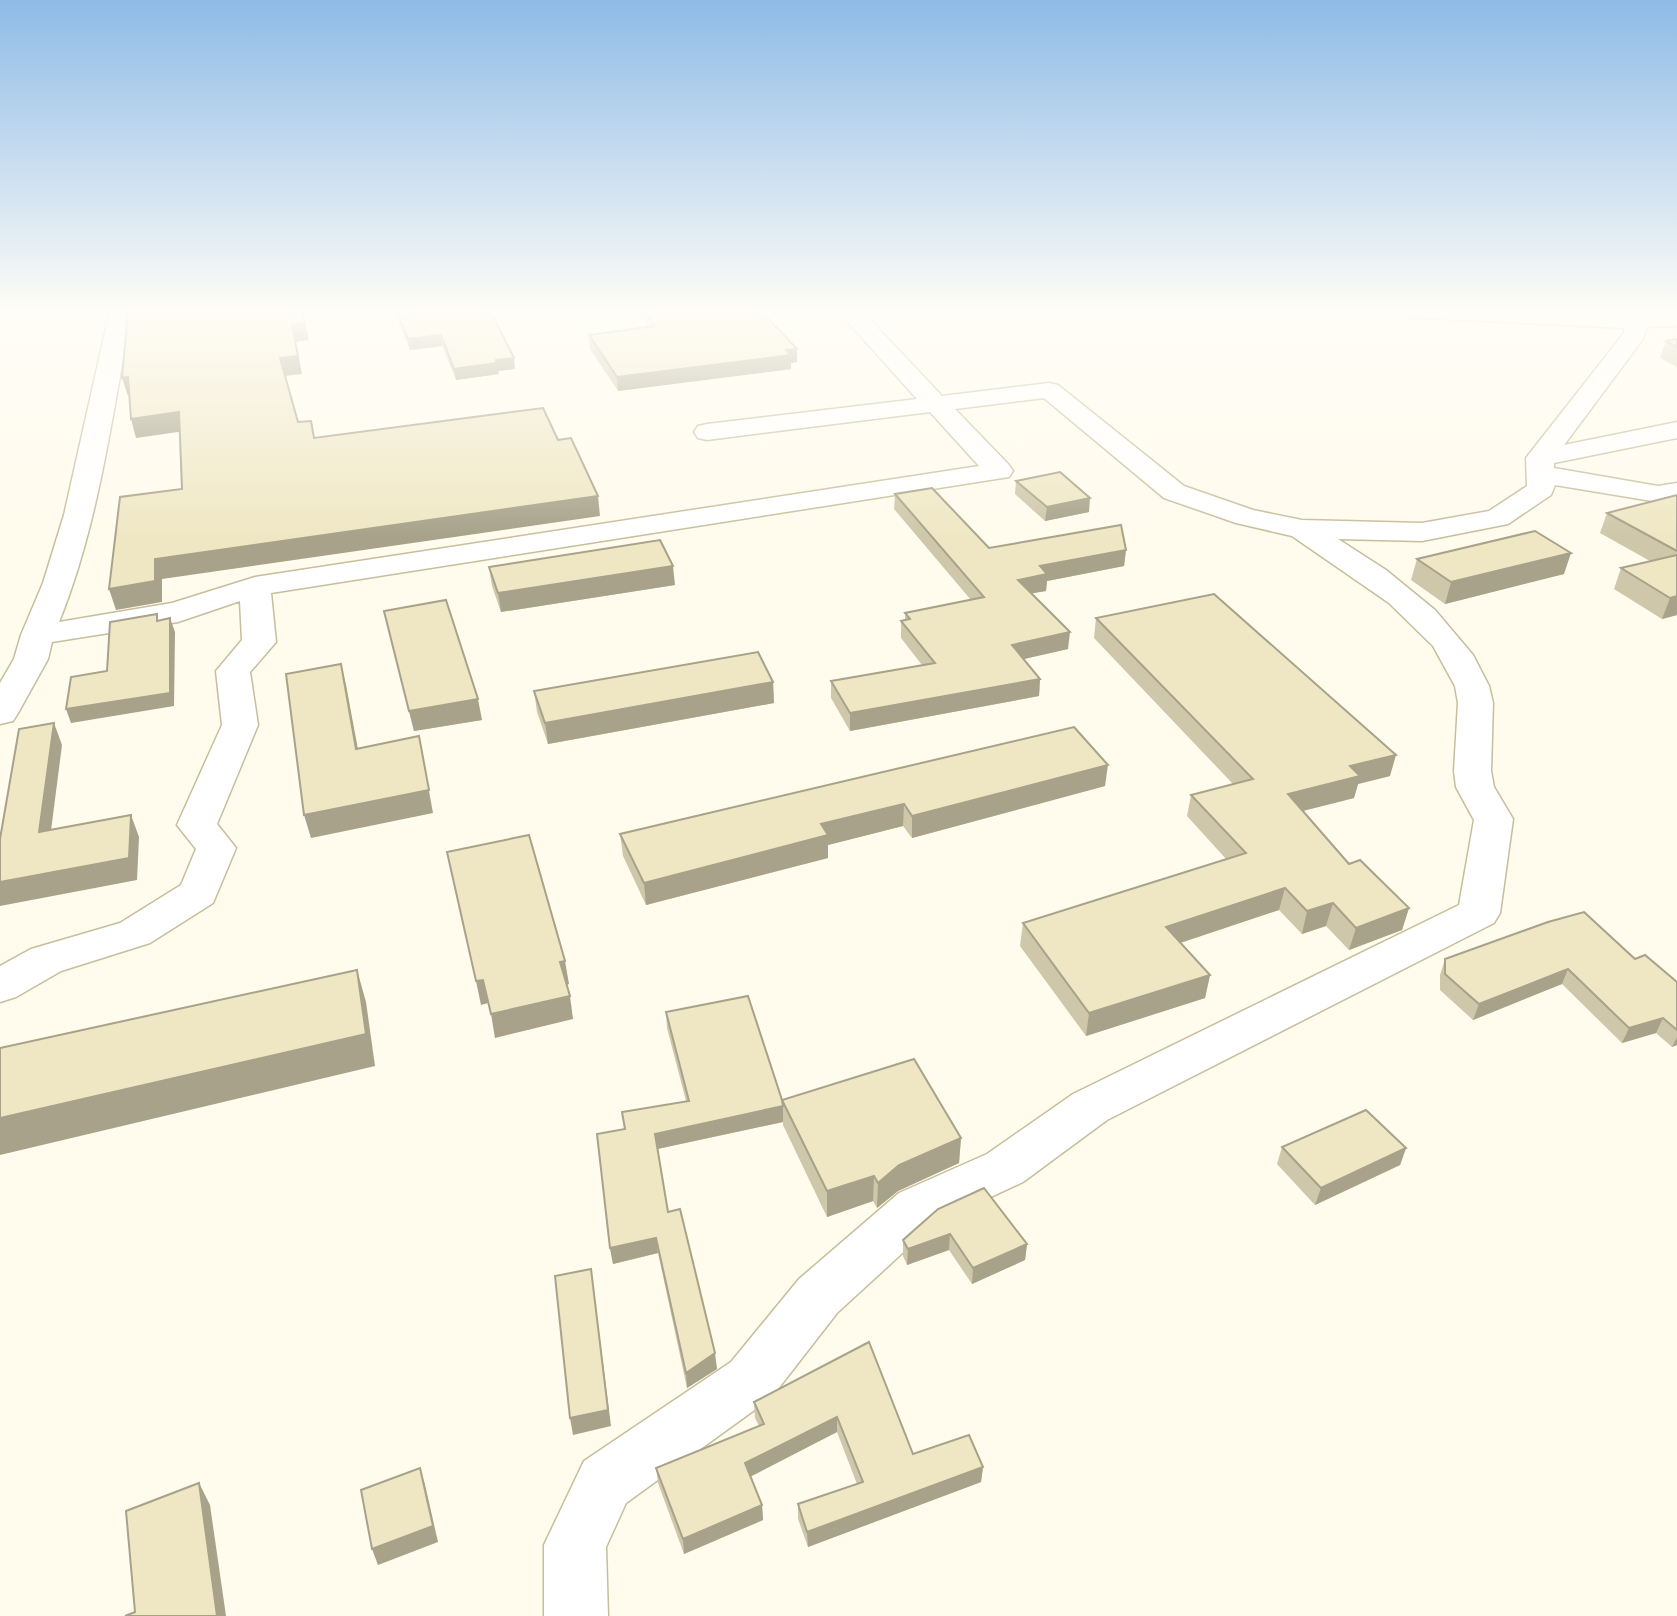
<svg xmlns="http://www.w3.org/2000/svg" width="1677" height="1616" font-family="Signika,sans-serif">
<rect width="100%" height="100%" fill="#fffbed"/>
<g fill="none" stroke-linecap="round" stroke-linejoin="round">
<g stroke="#c6be9c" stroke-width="3">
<path id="minor" d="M110 310H132C112 415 99 523 59 622L172 603 255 577 979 466 930 412 707 440 698 438 694 432 698 426 707 424 917 399 837 310H861L942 396 1049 383 1058 385 1184 486 1253 510 1302 520 1422 523 1489 511 1527 486 1526 458 1624 333V328L1406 317 1395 310 1677 312V326L1647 327 1643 339 1564 445 1677 422V438L1554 463V468L1658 486 1677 483V499L1658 502 1555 485 1551 495 1508 524 1422 541 1338 539 1386 570 1435 610 1473 655 1489 686 1493 703 1491 771 1494 787 1513 819 1500 913 1494 923 1107 1120 1023 1182 935 1223 837 1313 771 1398 626 1503 606 1547 608 1616H544V1545L584 1461 731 1362 799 1279 899 1193 987 1154 1073 1094 1459 905 1474 820 1456 787 1454 771 1458 703 1455 686 1433 646 1389 603 1292 536 1236 523 1164 498 1044 398 955 409 1009 465 1013 471 1009 477 271 593 276 642 250 672 258 725 217 824 236 848 213 903 150 943 61 971 16 997 0 1002V966L31 949 120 923 181 885 196 849 177 825 222 725 216 671 242 640 240 601 178 622 52 642 48 659 18 713 13 721 0 724V683L14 659 21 635 43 583 64 515Z"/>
</g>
<use href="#minor" fill="#fff" fill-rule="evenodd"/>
</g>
<g fill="#cec7a9">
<path d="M394 310H490L515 369 498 371 499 374 456 380 442 346 410 350Z"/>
<path d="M636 310H760L797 349V362L791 363V369L618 391 590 349 589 335 648 327Z"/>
<path d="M1677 339V367L1660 358 1666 341Z"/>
<path d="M1016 481 1089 512 1045 521 1015 494Z"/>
<path d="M895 494 989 548 1126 550 1124 566 1047 581 1046 591 1032 593 1068 649 1024 659 1040 679 1039 696 850 731 831 698V681L922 665 901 638V621L905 620V613L971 600 894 509Z"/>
<path d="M1677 495V615L1662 619 1614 589 1621 568 1650 561 1600 533 1607 513Z"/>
<path d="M1417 559 1564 574 1445 604 1411 580Z"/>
<path d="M489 567 675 585 501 612 492 586Z"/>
<path d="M384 611 482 720 414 731Z"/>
<path d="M1096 618 1390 776 1358 784 1354 798 1302 811 1349 864 1409 908 1402 930 1349 950 1326 926 1302 934 1279 910 1180 943 1210 975 1205 998 1086 1036 1020 946 1023 923 1227 860 1187 816 1191 795 1233 784 1094 638Z"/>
<path d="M773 682 774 703 548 744 537 712 534 691Z"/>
<path d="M1074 727 1105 786 912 838 903 826 828 845V858L646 905 623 856 620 834Z"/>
<path d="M1445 959H1635L1677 982V1045L1672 1047 1656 1033 1622 1043 1562 984 1473 1020 1440 990V975Z"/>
<path d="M666 1012 782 1100 961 1138 959 1163 898 1191 877 1208 873 1201 827 1217 783 1125V1122L658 1149 668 1212 717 1369 687 1388 658 1253 613 1264 610 1248 625 1129 686 1101 667 1028Z"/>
<path d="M1282 1147 1406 1148 1400 1165 1315 1205 1277 1164Z"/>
<path d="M938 1209 1027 1244 1025 1260 972 1284 949 1250 907 1265 903 1256V1240Z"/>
<path d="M869 1342 913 1454 983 1467 981 1482 808 1547 798 1519V1504L857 1484 837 1432 750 1476 762 1505 763 1520 684 1554 658 1483 656 1468 759 1426 755 1418 754 1402Z"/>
</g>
<g fill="#a7a289">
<path d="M302 310H322L303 313Z"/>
<path d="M305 323 309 340 296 342 302 374 284 376 280 358 292 325Z"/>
<path d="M441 335 442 346 410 350 408 339Z"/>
<path d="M797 349V362L791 363V369L618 391 617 377Z"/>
<path d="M514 358 515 369 498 371 499 374 456 380 454 369 496 360Z"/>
<path d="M128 377 133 395 128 396 122 378Z"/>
<path d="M179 412 185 431 136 438 131 419Z"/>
<path d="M598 496 600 516 162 579V602L116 610 109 589 155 559Z"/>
<path d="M1090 498 1089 512 1045 521 1047 507Z"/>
<path d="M1126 550 1124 566 1047 581 1046 591 1017 596 1018 580 1040 566Z"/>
<path d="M1571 553 1564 574 1445 604 1451 582Z"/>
<path d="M673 566 675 585 501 612 498 593Z"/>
<path d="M1677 596V615L1662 619 1670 598Z"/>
<path d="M170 618 175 632 174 706 71 723 66 709Z"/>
<path d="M1070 632 1068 649 1010 662 1012 645Z"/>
<path d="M341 664 346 685 362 771 356 749Z"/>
<path d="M1040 679 1039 696 850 731V713Z"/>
<path d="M773 682 774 703 548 744 545 723Z"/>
<path d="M478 699 482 720 414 731 409 711Z"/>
<path d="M54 723 62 745 48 854 39 832Z"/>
<path d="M419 736 433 813 311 838 304 815Z"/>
<path d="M1396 755 1390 776 1358 784 1354 798 1283 816 1288 794 1350 766Z"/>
<path d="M1108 765 1105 786 912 838V816Z"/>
<path d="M904 804 903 826 828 845V858L646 905 644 883 821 824Z"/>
<path d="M131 815 139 837 137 880 0 906V882Z"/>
<path d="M1285 888 1279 910 1162 949 1166 927Z"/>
<path d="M1333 903 1326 926 1302 934 1307 911Z"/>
<path d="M1409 908 1402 930 1349 950 1356 928Z"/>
<path d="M565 961 569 984 564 986 560 962Z"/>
<path d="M1568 969 1562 984 1473 1020 1479 1004Z"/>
<path d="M357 970 366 1002 375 1066 0 1155V1118Z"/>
<path d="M1210 975 1205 998 1086 1036 1089 1013Z"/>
<path d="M483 980 488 1003 481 1005 476 981Z"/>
<path d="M570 996 573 1019 495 1038 491 1014Z"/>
<path d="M1663 1018 1656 1033 1622 1043 1629 1028Z"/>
<path d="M1677 1037V1045L1672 1047Z"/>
<path d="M783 1106V1122L657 1149 655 1134Z"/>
<path d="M961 1138 959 1163 898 1191 877 1208 878 1183 899 1165Z"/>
<path d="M1406 1148 1400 1165 1315 1205 1321 1188Z"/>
<path d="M874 1176 873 1201 827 1217V1191Z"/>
<path d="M950 1234 949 1250 907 1265 908 1249Z"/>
<path d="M656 1238 658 1253 613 1264 610 1248Z"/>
<path d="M1027 1244 1025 1260 972 1284 973 1268Z"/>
<path d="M591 1269 611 1426 573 1435 570 1418Z"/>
<path d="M715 1353 717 1369 687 1388 686 1373Z"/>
<path d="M837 1417V1432L746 1479 745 1463Z"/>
<path d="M983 1467 981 1482 808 1547 807 1532Z"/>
<path d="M420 1468 425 1485 438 1542 378 1565 372 1549Z"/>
<path d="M199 1483 210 1505 226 1616H217Z"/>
<path d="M762 1505 763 1520 684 1554 683 1539Z"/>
</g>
<g fill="#efe7c4" stroke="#a7a289" stroke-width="2">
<path d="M128 310H302L305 323 292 325 298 356 280 358 298 422 311 421 314 438 543 408 558 440 571 438 598 496 155 559V581L109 589 120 497 182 489 179 412 131 419 128 377 122 378Z"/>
<path d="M396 310H490L514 358 496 360 497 363 454 369 441 335 408 339Z"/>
<path d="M644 310H760L797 349 786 350 791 355 617 377 589 335 655 326Z"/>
<path d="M1677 339V347L1666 341Z"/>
<path d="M1060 472 1090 498 1047 507 1016 481Z"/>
<path d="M932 488 989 548 1121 525 1126 550 1040 566 1047 574 1018 580 1070 632 1012 645 1040 679 850 713 831 681 935 663 901 621 910 619 905 613 984 597 895 494Z"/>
<path d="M1677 495V551L1607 513Z"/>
<path d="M1535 531 1571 553 1451 582 1417 559Z"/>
<path d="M660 540 673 566 498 593 489 567Z"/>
<path d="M1677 555V596L1670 598 1621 568Z"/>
<path d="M1214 594 1396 755 1350 766 1360 776 1288 794 1349 864 1360 860 1409 908 1356 928 1333 903 1307 911 1285 888 1166 927 1210 975 1089 1013 1023 923 1246 853 1191 795 1253 779 1096 618Z"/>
<path d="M446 600 478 699 409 711 384 611Z"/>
<path d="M157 614V621L170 618V693L66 709 71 677 107 671 110 622Z"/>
<path d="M758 652 773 682 545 723 534 691Z"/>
<path d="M341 664 356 749 419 736 429 790 304 815 286 674Z"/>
<path d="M54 723 39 832 131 815 129 858 0 882V839L19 729Z"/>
<path d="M1074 727 1108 765 912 816 904 804 821 824 828 835 644 883 620 834Z"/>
<path d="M529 835 565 961 560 962 570 996 491 1014 483 980 476 981 447 852Z"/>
<path d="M1584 912 1635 959 1645 955 1677 982V1030L1663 1018 1629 1028 1568 969 1479 1004 1445 974V959L1548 922Z"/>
<path d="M357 970 366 1034 0 1118V1048Z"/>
<path d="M748 996 782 1100 783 1106 655 1134 668 1212 680 1209 715 1353 686 1373 656 1238 610 1248 597 1134 625 1129 622 1112 689 1101 666 1012Z"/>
<path d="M914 1059 961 1138 899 1165 878 1183 874 1176 827 1191 782 1100Z"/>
<path d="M1366 1110 1406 1148 1321 1188 1282 1147Z"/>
<path d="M984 1188 1027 1244 973 1268 950 1234 908 1249 903 1240 938 1209Z"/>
<path d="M591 1269 608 1410 570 1418 555 1276Z"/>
<path d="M869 1342 913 1454 969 1435 983 1467 807 1532 798 1504 863 1482 837 1417 745 1463 762 1505 683 1539 656 1468 764 1424 754 1402Z"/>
<path d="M420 1468 433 1526 372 1549 361 1490Z"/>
<path d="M199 1483 217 1616H125L135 1612 126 1511Z"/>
</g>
<linearGradient id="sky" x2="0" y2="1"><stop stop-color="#8ebbe6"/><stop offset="0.58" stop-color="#fffdf7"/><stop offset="1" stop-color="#fffdf7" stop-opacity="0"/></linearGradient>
<rect width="1677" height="537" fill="url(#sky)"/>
</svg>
